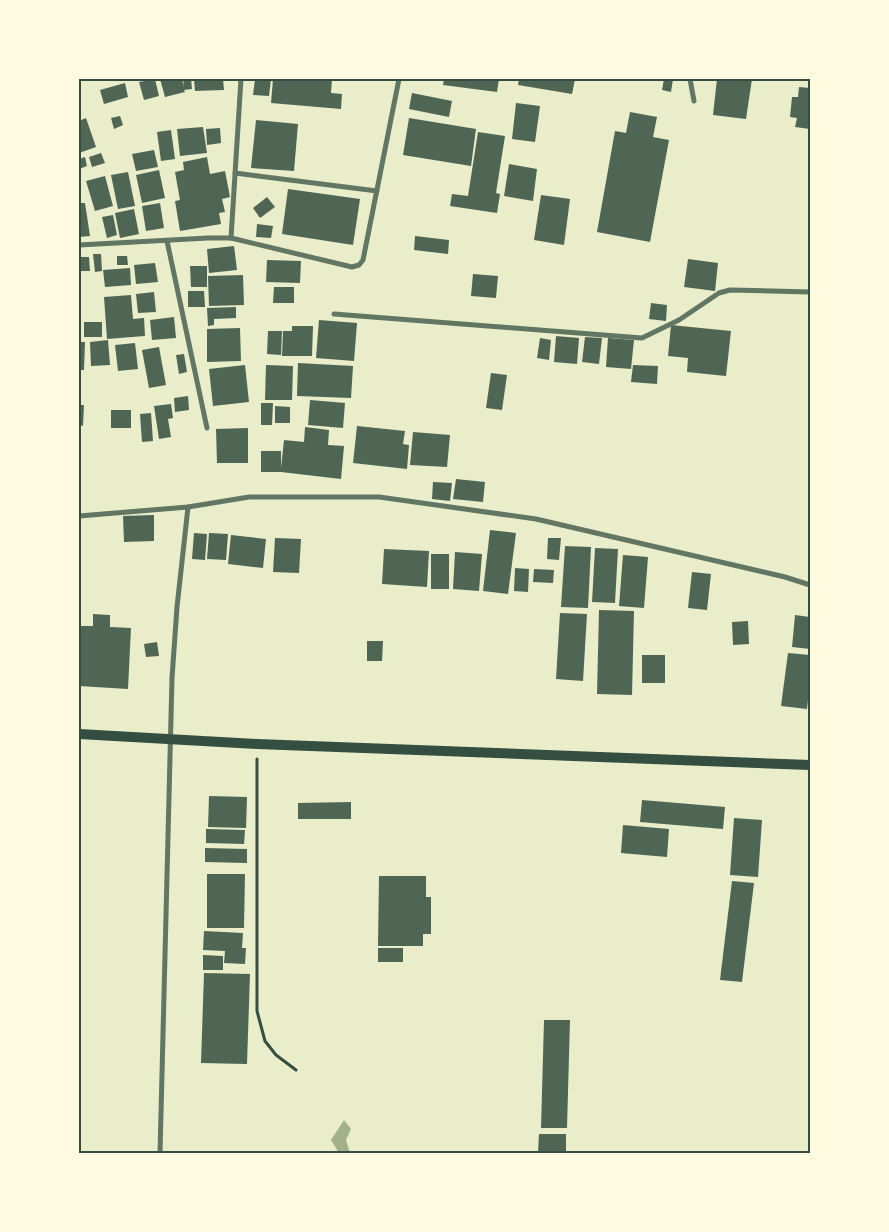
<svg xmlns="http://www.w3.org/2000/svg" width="889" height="1232" font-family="'DejaVu Sans',sans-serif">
<rect width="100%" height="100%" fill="#e9edc9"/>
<path fill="#a3b18a" d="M344 1120 351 1129 346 1140 350 1153H339L331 1140Z"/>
<g fill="#4f6655">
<path d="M155 79 159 96 144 100 139 82Z"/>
<path d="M160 79H182L184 87 183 79H191L192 89 184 90 185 92 165 97Z"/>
<path d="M194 79H223L224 90 195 91Z"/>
<path d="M255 79H271L269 96 253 95Z"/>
<path d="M273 79H332L331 93 342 94 341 109 271 103Z"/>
<path d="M444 79H499L497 92 443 85Z"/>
<path d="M519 79H575L572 94 518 85Z"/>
<path d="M664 79H673L671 92 662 90Z"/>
<path d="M717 79H752L746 119 713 115Z"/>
<path d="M125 83 128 97 104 104 100 90Z"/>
<path d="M799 87 810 88V129L795 127 797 118 790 117 792 97H798Z"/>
<path d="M412 93 452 101 449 117 409 109Z"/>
<path d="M516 103 540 106 535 142 512 139Z"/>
<path d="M630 112 657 117 653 137 669 140 650 242 597 232 615 131 626 133Z"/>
<path d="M120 116 123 125 114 129 111 118Z"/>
<path d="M86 118 96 147 79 153V121Z"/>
<path d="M409 118 476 129 471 166 403 155Z"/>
<path d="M256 120 298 124 294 171 251 168Z"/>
<path d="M203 127 207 153 180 156 177 129Z"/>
<path d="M220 128 221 143 207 145 206 129Z"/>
<path d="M171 130 175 159 161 161 157 132Z"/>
<path d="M478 132 505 136 496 193 500 194 497 213 450 206 452 194 468 196Z"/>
<path d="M154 150 158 167 136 171 132 154Z"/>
<path d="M101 153 105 163 92 167 89 157Z"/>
<path d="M85 157 87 166 79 169V159Z"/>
<path d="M207 157 210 174 225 171 230 197 222 199 225 212 219 213 221 224 180 231 175 201 180 200 175 172 184 170 183 162Z"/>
<path d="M509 164 537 169 533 201 504 196Z"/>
<path d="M159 170 165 198 142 203 136 175Z"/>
<path d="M128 172 135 206 118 209 111 175Z"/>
<path d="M105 176 113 206 95 211 86 181Z"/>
<path d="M288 189 360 199 353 245 282 234Z"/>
<path d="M541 195 570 199 564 245 534 240Z"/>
<path d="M267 197 275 207 260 218 253 208Z"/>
<path d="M79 203H85L90 236 79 237Z"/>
<path d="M160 203 164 228 146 231 142 206Z"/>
<path d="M134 209 139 234 120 238 115 213Z"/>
<path d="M113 215 117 235 107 238 102 217Z"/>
<path d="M257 224 273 226 271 238 256 237Z"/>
<path d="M415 236 449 240 448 254 414 250Z"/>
<path d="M234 246 237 270 209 273 207 249Z"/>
<path d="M93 254H101L102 271 95 272Z"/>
<path d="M117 256H127L128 265H117Z"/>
<path d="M79 257H89L90 271H79Z"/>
<path d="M688 259 718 263 715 291 684 287Z"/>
<path d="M267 260 301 261 300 283 266 282Z"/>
<path d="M155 263 158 282 136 284 134 265Z"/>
<path d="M190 266H207V287H191Z"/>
<path d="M130 268 131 285 105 287 103 270Z"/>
<path d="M473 274 498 276 496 298 471 296Z"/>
<path d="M243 275 244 305 209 306 208 276Z"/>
<path d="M274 287H294V303H273Z"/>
<path d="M188 291H204L205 307H188Z"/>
<path d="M154 292 156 312 138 313 136 294Z"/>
<path d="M131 295 133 319 144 318 145 336 107 339 104 297Z"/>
<path d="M651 303 667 305 666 321 649 319Z"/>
<path d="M236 307V318L214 319V325L208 326 207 308Z"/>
<path d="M174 317 176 338 152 340 150 320Z"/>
<path d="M319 320 357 323 354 361 316 358Z"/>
<rect x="84" y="322" width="18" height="15"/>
<path d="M671 325 731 331 726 376 687 372 688 358 668 356Z"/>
<path d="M292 326H313L312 356H282L283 331H292Z"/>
<path d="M240 328 241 361 207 362V329Z"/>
<path d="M268 331H282L281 355 267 354Z"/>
<path d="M556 336 579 338 577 364 554 362Z"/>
<path d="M585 337 602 338 599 364 582 362Z"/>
<path d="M540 338 551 340 549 360 537 358Z"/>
<path d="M608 338 634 340 631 369 606 367Z"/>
<path d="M108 340 110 365 91 366 90 342Z"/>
<path d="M79 342H85L84 370H79Z"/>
<path d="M135 343 138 369 118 371 115 345Z"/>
<path d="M159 347 166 385 149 388 142 350Z"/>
<path d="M184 354 187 372 179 374 176 355Z"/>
<path d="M298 363 353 366 351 398 297 396Z"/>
<path d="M245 365 249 402 213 406 209 369Z"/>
<path d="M266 365 293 366 292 400H265Z"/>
<path d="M633 365 658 366 657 384 631 382Z"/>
<path d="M491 373 507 375 502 410 486 408Z"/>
<path d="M188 396 189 410 175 412 174 398Z"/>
<path d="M310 400 345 403 343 428 308 425Z"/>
<path d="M261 403H273L272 425H261Z"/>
<path d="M171 404 173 418 168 419 171 437 159 439 154 406Z"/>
<path d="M79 405H84L83 426 79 425Z"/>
<path d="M275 406 290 407V423H275Z"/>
<rect x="111" y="410" width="20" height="18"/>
<path d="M151 413 153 441 142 442 140 414Z"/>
<path d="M357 426 405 431 403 444 409 445 407 469 353 463Z"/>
<path d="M305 427 329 430 328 445 344 446 341 479 281 472H261V451H281V468L284 440 304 442Z"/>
<path d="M248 428V463H217L216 429Z"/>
<path d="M413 432 450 435 447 467 410 465Z"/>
<path d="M456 479 485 482 483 502 453 499Z"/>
<path d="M433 482 452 483 450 501 432 499Z"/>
<path d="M154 515V541L124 542 123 516Z"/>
<path d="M490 530 516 533 508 594 483 591Z"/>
<path d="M194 533 207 534 205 560 192 559Z"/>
<path d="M209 533 228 534 226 560 207 559Z"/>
<path d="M231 535 266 539 263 568 228 564Z"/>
<path d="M275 538 301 539 299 573 273 572Z"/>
<path d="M548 538H561L559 560 547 559Z"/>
<path d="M565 546 591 547 588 608 561 607Z"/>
<path d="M595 548 618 549 615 603 592 602Z"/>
<path d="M384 549 429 551 427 587 382 584Z"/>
<path d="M455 552 482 554 479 591 453 589Z"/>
<rect x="431" y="554" width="18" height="35"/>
<path d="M623 555 648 557 644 608 619 606Z"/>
<path d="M515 568 529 569 528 592 514 591Z"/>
<path d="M534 569 554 570 553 583 533 582Z"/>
<path d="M692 572 711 574 707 610 688 608Z"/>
<path d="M599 610 634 611 632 695 597 694Z"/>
<path d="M560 613 587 614 583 681 556 679Z"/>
<path d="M93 614 110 615V627L131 628 128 689 79 686V626H93Z"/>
<path d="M795 615 810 617V649L792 647Z"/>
<path d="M748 621 749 644 733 645 732 622Z"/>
<path d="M367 641H383L382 661H367Z"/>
<path d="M157 642 159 656 146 657 144 644Z"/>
<path d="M788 653 810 655V682L807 709 781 706Z"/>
<rect x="642" y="655" width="23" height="28"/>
<path d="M209 796 247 797 246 828 208 827Z"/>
<path d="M642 800 725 807 723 829 640 822Z"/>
<path d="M351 802V819H298V803Z"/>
<path d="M734 818 762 820 758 877 730 875Z"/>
<path d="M623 825 669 829 667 857 621 853Z"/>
<path d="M206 829 245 830 244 844 206 843Z"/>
<path d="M205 848 247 849V863L205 862Z"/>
<path d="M207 874H245L244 928H207Z"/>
<path d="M379 876H426V897H431V934H423V946H378Z"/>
<path d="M732 881 754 883 742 982 720 980Z"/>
<path d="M204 931 243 933 242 948H246L245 964 224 963 225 951 203 950Z"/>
<rect x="378" y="948" width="25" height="14"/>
<path d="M203 955 223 956V970H203Z"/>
<path d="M204 973 250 974 247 1064 201 1063Z"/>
<path d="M544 1020H570L567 1128H541Z"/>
<path d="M539 1134H566V1153H538Z"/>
</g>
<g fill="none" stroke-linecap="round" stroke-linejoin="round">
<path stroke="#344e41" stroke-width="3" d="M257 759V1011L265 1041 276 1055 296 1070"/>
<g stroke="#617663" stroke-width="5">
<path d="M690 79 694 101"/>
<path d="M235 173 377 191"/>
<path d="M231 238 241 79"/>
<path d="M167 241 207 428"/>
<path d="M79 245 208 238H231L352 267 359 265 363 260 399 79"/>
<path d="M334 314 642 338 679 320 719 293 730 290 810 292"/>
<path d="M79 516 188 507 249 497H379L536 519 785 577 810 585"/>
<path d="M160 1153 172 678 177 607 188 507"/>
</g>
<path stroke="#344e41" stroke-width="10" d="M79 734 257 744 810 765"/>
</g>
<rect width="889" height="1232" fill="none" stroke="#fefae0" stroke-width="160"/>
<rect x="80" y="80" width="729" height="1072" fill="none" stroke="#344e41" stroke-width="2"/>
</svg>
